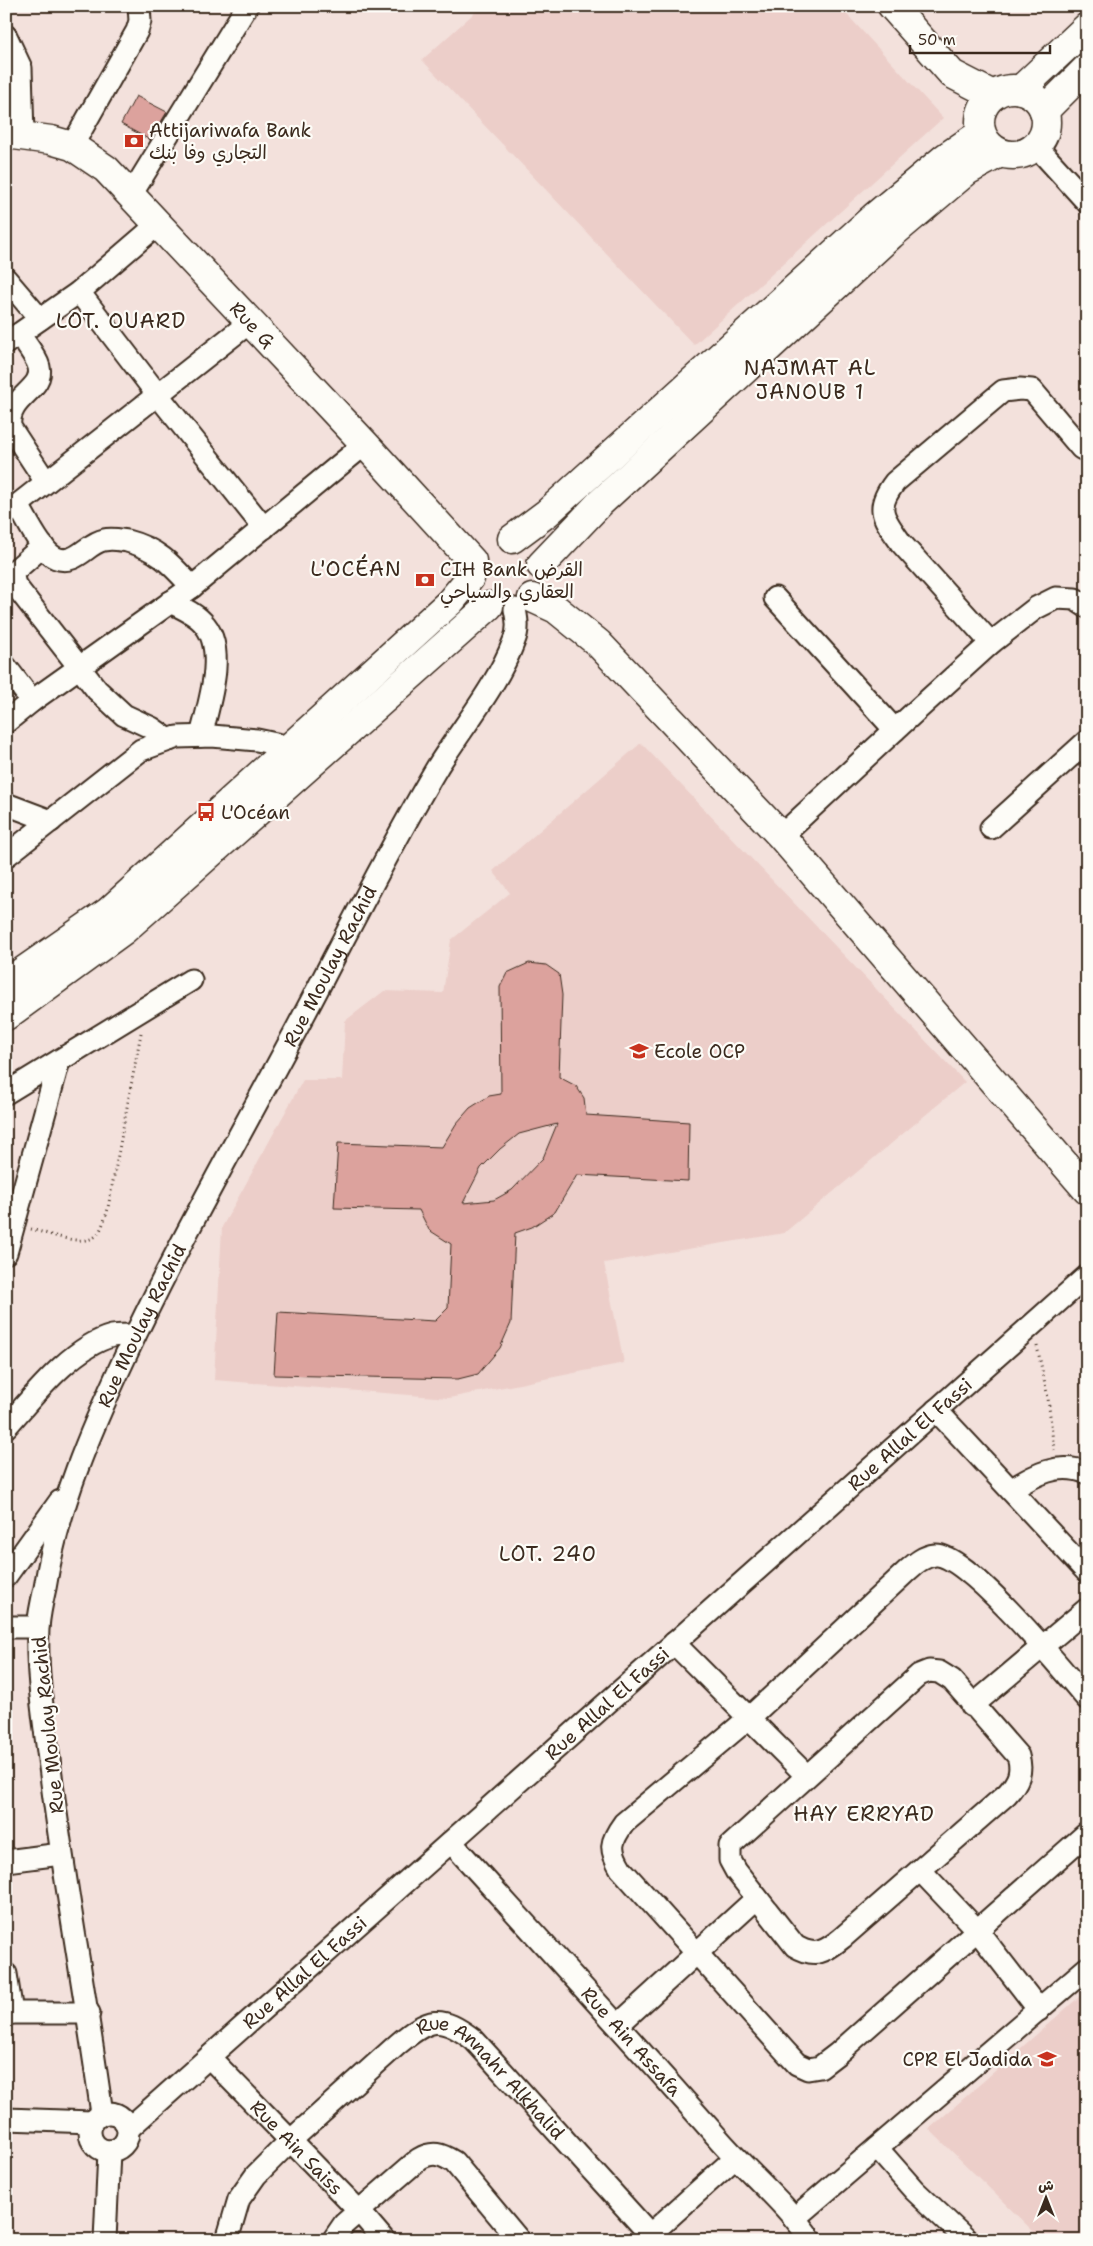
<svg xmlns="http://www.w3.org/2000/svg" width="1093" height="2246" font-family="'Shantell Sans','Playpen Sans Arabic',sans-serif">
<rect width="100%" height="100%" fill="#f3e1dc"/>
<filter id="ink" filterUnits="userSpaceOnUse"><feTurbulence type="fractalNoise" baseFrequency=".02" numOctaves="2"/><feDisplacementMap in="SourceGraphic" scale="10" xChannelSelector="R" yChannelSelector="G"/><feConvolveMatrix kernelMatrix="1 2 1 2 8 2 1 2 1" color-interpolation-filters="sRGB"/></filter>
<g filter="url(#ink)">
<g fill="#eccec9">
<path d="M482 6H839L943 118 694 345 422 60Z"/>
<path d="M641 743 965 1082 784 1233 604 1263 624 1363 449 1398 214 1380 222 1227 303 1080H342L345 1021 384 991 443 993 451 940 510 893 493 871Z"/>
<path d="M1087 1990V2240H1042L929 2129Z"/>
</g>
<g fill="#dca29d" stroke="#3b2a1e" fill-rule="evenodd">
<path d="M136 96 167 112 150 140 121 124Z"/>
<path d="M529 963 546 965 559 974 562 995 559 1077 576 1086 584 1098 586 1115 689 1122 688 1181 577 1175 555 1212 532 1227 515 1233 511 1323 500 1348 478 1374 458 1379 274 1375 278 1312 435 1321 448 1308 451 1244 429 1230 419 1210 334 1208 338 1143 442 1147 456 1124 470 1108 489 1096 501 1094 500 987 507 973ZM557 1124 543 1158 512 1190 494 1200 463 1203 481 1168 500 1149 519 1134Z"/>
</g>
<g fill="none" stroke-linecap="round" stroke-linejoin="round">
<g stroke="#3b2a1e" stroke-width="25">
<g id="street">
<path d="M6 36 21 68 23 135"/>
<path d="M72 146 137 31 140 21 139 6"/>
<path d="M1036 146 1087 202"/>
<path d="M131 195 247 6"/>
<path d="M6 279 40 319"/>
<path d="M79 292 157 394 264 528"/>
<path d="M19 334C25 343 36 356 39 367 45 390 6 397 10 427L46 482"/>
<path d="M6 343 79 292 157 225"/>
<path d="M18 505C26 518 41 552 56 558 76 566 87 543 104 540 112 538 120 540 127 541 158 549 171 564 192 587"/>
<path d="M6 514 250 322"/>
<path d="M43 546 12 573 15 585 97 690 124 715 152 728 169 740"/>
<path d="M775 598 895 730"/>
<path d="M170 602C182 608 197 614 205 625 227 652 208 706 201 736"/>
<path d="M991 643 901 543C883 517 874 509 895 482L1003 391 1020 389 1032 390 1081 448 1087 451"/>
<path d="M6 667 32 701"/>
<path d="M6 722 32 701 192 587 365 444"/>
<path d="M6 804 51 821"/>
<path d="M991 828 1087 741"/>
<path d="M781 836 895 730 991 643 1036 608 1056 598 1075 599 1087 607"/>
<path d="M6 856 141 750 177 737 212 736 257 740 290 747"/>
<path d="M6 1093 191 980"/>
<path d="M6 1253 59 1061"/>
<path d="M936 1410 1087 1572"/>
<path d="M6 1427C33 1397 71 1347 112 1336 119 1335 128 1335 135 1335"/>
<path d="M1011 1490C1034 1475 1059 1461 1087 1473"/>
<path d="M6 1576 60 1501"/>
<path d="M6 1627H38"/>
<path d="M674 1643 806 1775"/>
<path d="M929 1671 939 1672 952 1680 1018 1756C1023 1772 1018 1782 1007 1794L842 1938C825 1952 815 1958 795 1946L736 1871 730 1860V1846L919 1675Z"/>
<path d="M1087 1699C1065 1673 965 1551 935 1555 924 1556 916 1563 908 1570L749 1718 624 1823C610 1842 609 1849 621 1869L785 2051 797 2064 808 2069 820 2067 837 2054 1087 1833"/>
<path d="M972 1706 1087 1609"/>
<path id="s1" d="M451 1842C540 1940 629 2037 717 2137 747 2172 784 2201 811 2240"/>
<path d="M6 1861 61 1854"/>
<path d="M920 1870 977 1930 1039 2010"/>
<path d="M6 1974 12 2013H6"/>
<path d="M12 2013H89"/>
<path d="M618 2025 757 1898"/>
<path id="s2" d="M209 2057 360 2212 384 2240"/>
<circle cx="109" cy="2132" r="19"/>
<path id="s3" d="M102 2114C87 2003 66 1893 52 1783 46 1732 36 1679 38 1628 39 1615 42 1601 45 1588 58 1506 90 1432 125 1357 187 1224 262 1098 329 967 364 900 399 831 438 766 464 725 497 686 514 641 519 629 517 620 515 609"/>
<path d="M6 2119 92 2122"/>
<path id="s4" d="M128 2129 1087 1276"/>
<path d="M877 2148 914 2190 967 2240"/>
<path d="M796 2217 1087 1968"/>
<path d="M105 2240 109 2151"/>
<path id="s5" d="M227 2240 239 2199 256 2175 290 2141 398 2044C429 2018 440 2014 474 2040L655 2240"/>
<path d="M333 2240 344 2224 419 2159C433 2151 441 2154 454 2162L519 2240"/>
<path d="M644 2240 735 2158"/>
</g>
</g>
<g stroke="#3b2a1e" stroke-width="31">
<g id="secondary">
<path d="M892 6 952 74 993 95"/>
<circle cx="1013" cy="122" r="33"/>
<path d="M1020 90 1087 27"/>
<path d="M1044 111 1087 68"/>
<path id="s6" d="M6 134 51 140 72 146 106 169 365 444 472 561"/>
<path d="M512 539 547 513 874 217 946 157 981 133"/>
<path d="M541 565 600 503 891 235 967 171 1000 153"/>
<path d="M532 598 556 609 598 643 781 836 1087 1190"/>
<path d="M6 983 108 912 450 602 470 578"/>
<path d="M6 1016 124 930 489 606"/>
</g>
</g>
<g stroke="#3b2a1e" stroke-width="3" stroke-dasharray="1 4" stroke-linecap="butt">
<path d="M31 1229C47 1233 84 1248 97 1235 102 1229 104 1220 107 1213L141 1033"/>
<path d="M1037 1346 1048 1398 1054 1450"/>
</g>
<use href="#street" stroke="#fdfcf7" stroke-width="21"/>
<use href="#secondary" stroke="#fdfcf7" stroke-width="28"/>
</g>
</g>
<defs>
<g id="bank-bare" transform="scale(1.5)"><path d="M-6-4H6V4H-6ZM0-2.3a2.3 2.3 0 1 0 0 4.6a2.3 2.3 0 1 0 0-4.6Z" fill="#c8321e" stroke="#fdfcf7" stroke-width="2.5" paint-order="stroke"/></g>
<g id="bus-bare" transform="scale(1.5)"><path d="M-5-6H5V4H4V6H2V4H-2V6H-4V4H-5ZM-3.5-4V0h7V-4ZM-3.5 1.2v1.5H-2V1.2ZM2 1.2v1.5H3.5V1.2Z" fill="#c8321e" stroke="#fdfcf7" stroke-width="2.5" paint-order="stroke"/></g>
<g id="school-bare" transform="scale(1.5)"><path d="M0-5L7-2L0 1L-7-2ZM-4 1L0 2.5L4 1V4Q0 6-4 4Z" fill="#c8321e" stroke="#fdfcf7" stroke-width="2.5" paint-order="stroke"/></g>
</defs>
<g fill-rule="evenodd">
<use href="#bank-bare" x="134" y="141"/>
<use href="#bank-bare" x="425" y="580"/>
<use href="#bus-bare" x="206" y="812"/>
<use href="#school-bare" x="639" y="1051"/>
<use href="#school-bare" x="1047" y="2059"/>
</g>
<g text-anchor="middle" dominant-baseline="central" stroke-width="4.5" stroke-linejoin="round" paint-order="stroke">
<g font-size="19" fill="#3b2a1e" stroke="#fdfcf7" text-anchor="start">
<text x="149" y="130">Attijariwafa Bank<tspan x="149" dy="22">التجاري وفا بنك</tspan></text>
<text x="440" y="569">CIH Bank القرض<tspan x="440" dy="22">العقاري والسياحي</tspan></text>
<text x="221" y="812">L'Océan</text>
<text x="654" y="1051">Ecole OCP</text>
<text x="1032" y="2059" text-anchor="end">CPR El Jadida</text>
</g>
<g font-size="19" fill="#3b2a1e" stroke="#fdfcf7">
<text stroke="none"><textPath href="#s6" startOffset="322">Rue G</textPath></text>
<text stroke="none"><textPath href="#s3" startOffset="1218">Rue Moulay Rachid</textPath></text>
<text stroke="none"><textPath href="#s3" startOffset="812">Rue Moulay Rachid</textPath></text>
<text stroke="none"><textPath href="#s4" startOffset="1046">Rue Allal El Fassi</textPath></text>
<text stroke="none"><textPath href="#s4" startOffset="641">Rue Allal El Fassi</textPath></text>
<text transform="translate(48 1725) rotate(-96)">Rue Moulay Rachid</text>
<text stroke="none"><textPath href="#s4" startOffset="236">Rue Allal El Fassi</textPath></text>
<text stroke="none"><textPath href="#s1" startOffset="269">Rue Ain Assafa</textPath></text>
<text stroke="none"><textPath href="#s5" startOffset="386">Rue Annahr Alkhalid</textPath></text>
<text stroke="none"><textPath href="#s2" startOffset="126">Rue Ain Saiss</textPath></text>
</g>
<g font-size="21" letter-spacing="1" fill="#3b2a1e" stroke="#fdfcf7">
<text x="121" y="321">LOT. OUARD</text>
<text x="810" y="368">NAJMAT AL<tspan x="810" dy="24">JANOUB 1</tspan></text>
<text x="356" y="569">L'OCÉAN</text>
<text x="548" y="1554">LOT. 240</text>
<text x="864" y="1814">HAY ERRYAD</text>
</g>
</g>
<rect width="1093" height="2246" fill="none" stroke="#fdfcf7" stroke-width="25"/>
<rect x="12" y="12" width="1068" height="2221" fill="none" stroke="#3b2a1e" stroke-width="2" filter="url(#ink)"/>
<g transform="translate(1046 2198)" stroke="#fdfcf7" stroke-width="4" paint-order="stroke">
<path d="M0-4L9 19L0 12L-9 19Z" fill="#3b2a1e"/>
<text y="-8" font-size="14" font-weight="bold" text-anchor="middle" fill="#3b2a1e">ش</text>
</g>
<path d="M910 45v8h140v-8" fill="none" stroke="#3b2a1e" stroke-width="2.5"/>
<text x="918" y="45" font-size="15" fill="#3b2a1e" stroke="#fdfcf7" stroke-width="4" paint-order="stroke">50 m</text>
</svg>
